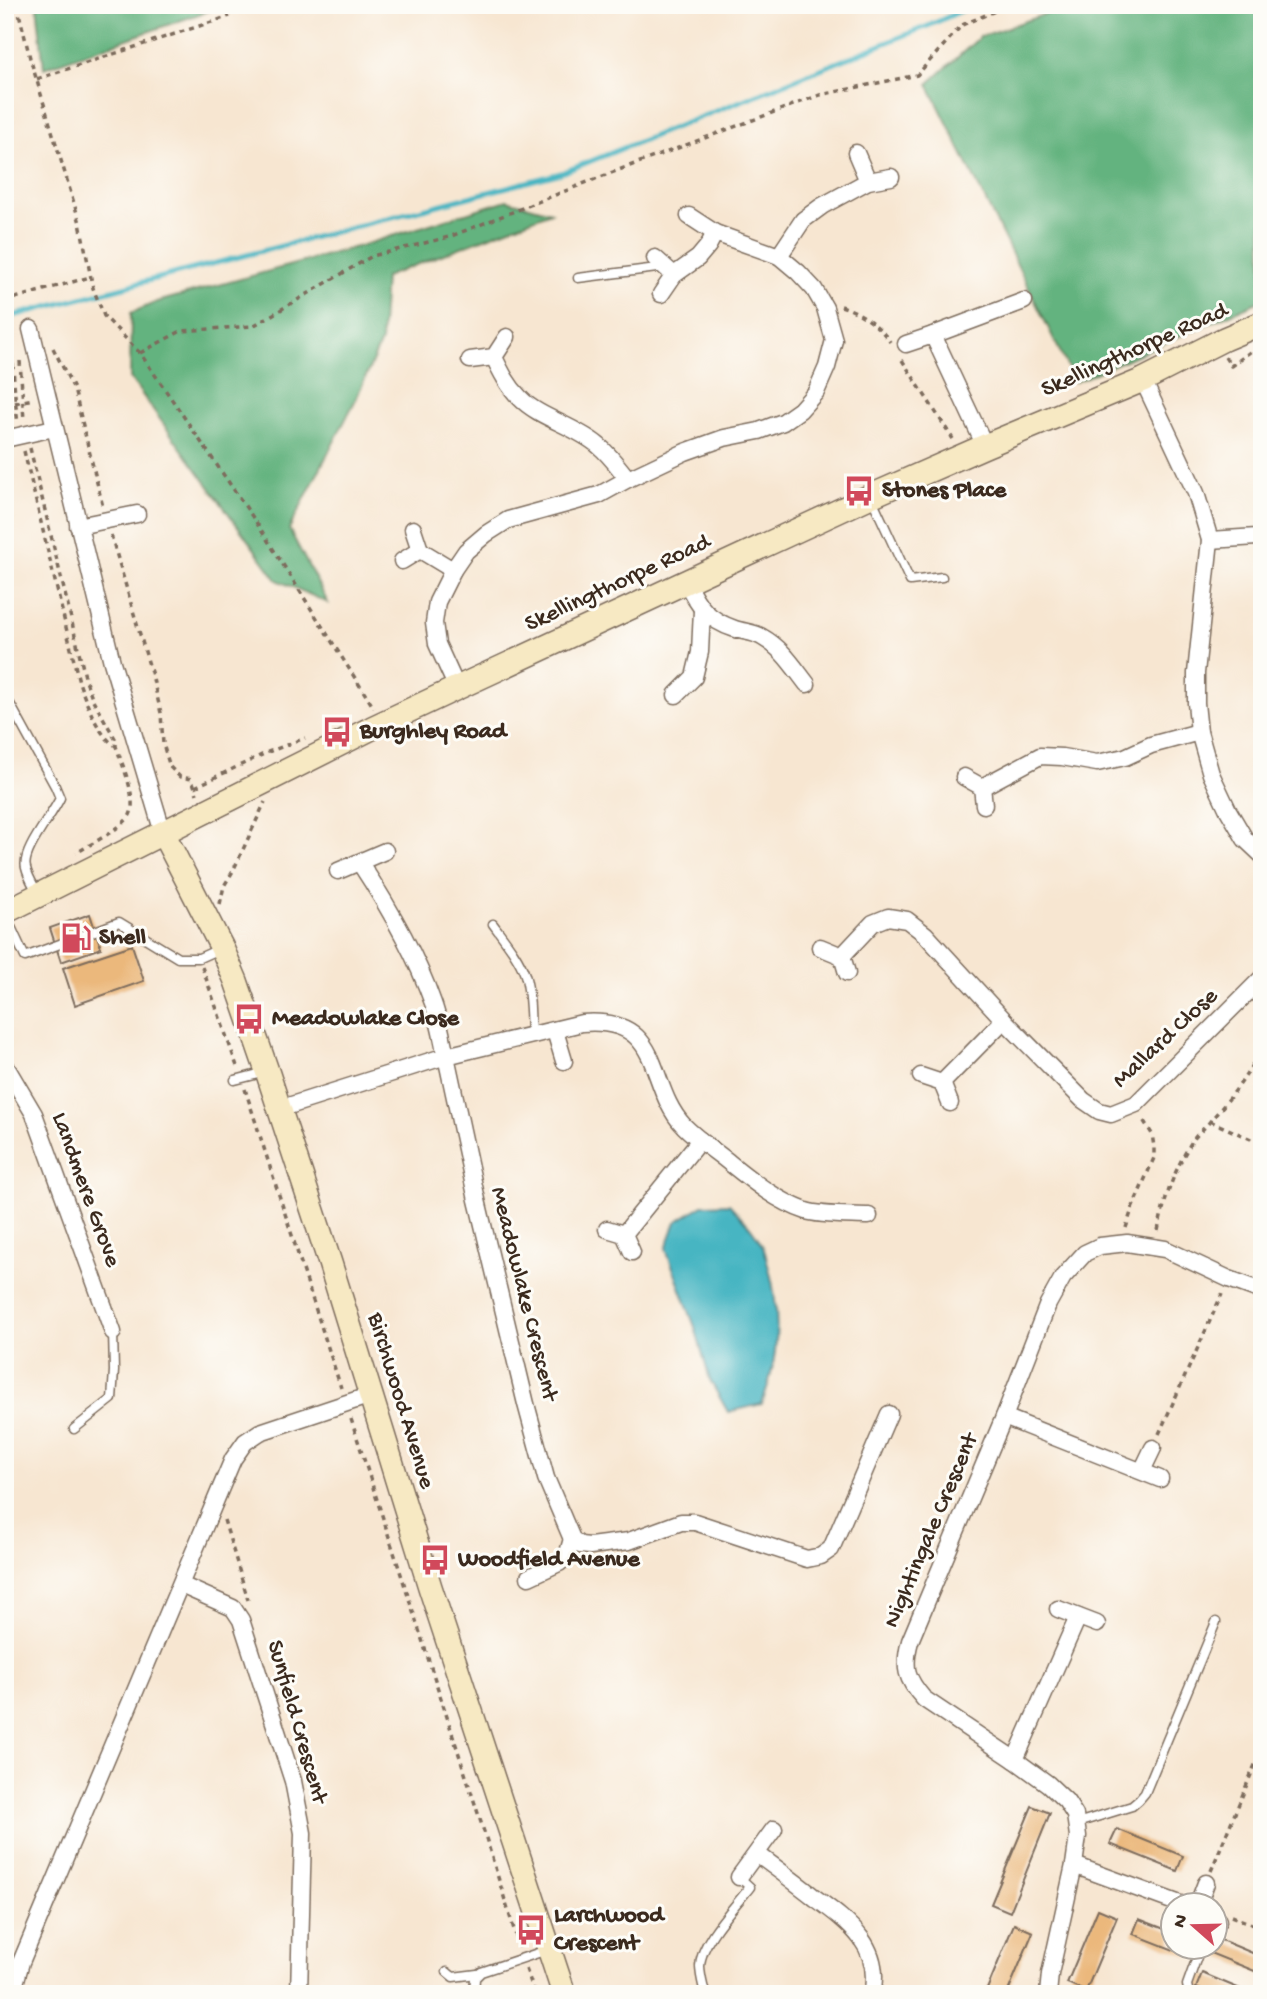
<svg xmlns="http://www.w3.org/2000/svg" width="1267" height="1999" font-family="'Gochi Hand',sans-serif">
<rect width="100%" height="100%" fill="#fdfcf7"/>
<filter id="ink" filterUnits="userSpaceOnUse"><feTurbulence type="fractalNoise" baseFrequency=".0143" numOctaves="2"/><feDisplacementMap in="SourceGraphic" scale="14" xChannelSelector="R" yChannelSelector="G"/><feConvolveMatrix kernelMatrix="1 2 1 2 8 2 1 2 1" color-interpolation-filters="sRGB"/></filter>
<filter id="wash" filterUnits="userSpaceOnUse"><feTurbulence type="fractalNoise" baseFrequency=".00686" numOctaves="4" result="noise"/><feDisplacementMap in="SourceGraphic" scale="28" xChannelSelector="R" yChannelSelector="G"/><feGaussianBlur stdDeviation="1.57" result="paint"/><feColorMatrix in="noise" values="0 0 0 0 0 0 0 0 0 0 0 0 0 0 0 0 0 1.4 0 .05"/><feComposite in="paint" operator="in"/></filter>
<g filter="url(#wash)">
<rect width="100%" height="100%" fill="#f7e6d1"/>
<g fill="#63b37f" stroke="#4f6e4e" stroke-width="2">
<path d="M37 5H225L44 68Z"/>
<path d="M1071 5H1262V300L1075 382 928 84 980 37Z"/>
<path d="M507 200 551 212 385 277 381 342 355 401 289 529 328 603 277 580 130 378 131 313 157 302 360 246Z"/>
</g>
<path fill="#47b5c2" stroke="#417070" stroke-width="2" d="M729 1204C742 1218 755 1230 763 1247 766 1254 767 1262 769 1268 781 1315 779 1358 762 1404L728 1412 710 1380 695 1327 666 1249 676 1222 703 1205Z"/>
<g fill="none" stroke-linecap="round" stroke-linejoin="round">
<path stroke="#47b5c2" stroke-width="5" d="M5 318 561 173 928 26 974 5"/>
</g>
<g id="blocks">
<g fill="#ebb87c">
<path d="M90 914 101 948 61 962 50 928Z"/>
<path d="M132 945 144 981 75 1005 63 968Z"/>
<path d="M1032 1806 1050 1813 1010 1912 991 1904Z"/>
<path d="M1117 1829 1183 1856 1177 1871 1110 1844Z"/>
<path d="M1098 1909 1117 1917 1086 1991 1067 1983Z"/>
<path d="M1139 1919 1172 1932V1946H1193L1189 1956 1133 1934Z"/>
<path d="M1014 1924 1033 1932 1007 1994H985Z"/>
<path d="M1214 1937 1262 1957V1974L1205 1951 1207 1946H1214Z"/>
<path d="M1202 1973 1252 1994H1211L1196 1988Z"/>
</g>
</g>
</g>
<g filter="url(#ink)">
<use href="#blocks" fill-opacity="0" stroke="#7d6c5d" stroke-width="2"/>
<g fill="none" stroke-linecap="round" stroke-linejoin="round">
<g stroke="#7d6c5d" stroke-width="11">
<g id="lane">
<path d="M578 278 665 267"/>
<path d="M872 499 910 581 942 577"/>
<path d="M10 704 55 786 60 798C52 816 21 852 26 868 28 877 34 886 38 894"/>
<path d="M5 914 25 957 119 922 178 958H199L219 949"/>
<path d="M493 924C504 939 519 957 525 975 531 995 530 1016 531 1036"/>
<path d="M235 1080 266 1072"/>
<path d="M74 1429 112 1399 114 1371 113 1332"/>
<path d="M1077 1823 1132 1806 1139 1800 1145 1793 1216 1622"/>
<path d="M447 1972 453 1977 477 1974"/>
<path d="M474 1994 475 1978 481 1972 547 1950"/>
<path d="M705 1994C703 1985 700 1975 700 1966 701 1940 735 1907 750 1887L739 1877"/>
<path d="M1189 1994 1187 1985 1201 1946"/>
</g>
</g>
<g stroke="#7d6c5d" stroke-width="19">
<g id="street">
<path d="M856 153 868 181"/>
<path d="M779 256 803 220 822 206 868 181 891 177"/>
<path d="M655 258 674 275"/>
<path d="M661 294 674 275 698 258 708 246 715 233"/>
<path d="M31 329 112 662 163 833"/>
<path d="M933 335 1024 301"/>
<path d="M906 344 933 335 985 446"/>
<path d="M494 357C501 372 508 386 520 398 539 418 576 426 599 446 610 455 619 468 628 479"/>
<path d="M470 360 494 357 507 337"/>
<path d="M1143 380 1196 493 1210 540 1196 673V703L1199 732 1211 774 1228 810 1245 839 1262 855"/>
<path d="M5 439 54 428"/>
<path d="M78 526 137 514"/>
<path d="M1210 540 1257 537 1262 536"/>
<path d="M420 550 453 570"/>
<path d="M402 561 420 550 413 529"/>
<path d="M686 581C698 607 708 620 735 629 744 632 754 632 762 637 782 648 793 666 807 684"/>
<path d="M457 688 437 644 434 623 437 602 453 570 466 551 486 534 508 520 599 495 628 479 685 452 724 438 759 431 783 422 800 410 816 392 827 367 834 340 825 308 814 289 798 272 779 256 715 233 689 216"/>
<path d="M676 695 694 677 700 652 702 610"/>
<path d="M964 777 982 787 984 805"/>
<path d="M982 787 1040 756 1062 757 1097 763 1125 757 1151 745 1199 732"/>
<path d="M338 871 385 851"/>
<path d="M820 947 842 956 847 973"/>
<path d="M842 956 873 923 888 917 907 920 925 934 1004 1020 1083 1100 1099 1111 1111 1114 1136 1104 1262 978"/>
<path d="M555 1031 564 1061"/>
<path d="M5 1068 8 1070 34 1114 113 1332"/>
<path d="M921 1076 942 1083 950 1103"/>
<path d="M942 1083 1004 1020"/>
<path d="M279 1109 446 1056C442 1038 439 1019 433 1003 415 952 389 907 360 863"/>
<path d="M869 1216C852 1215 821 1216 806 1211 775 1200 751 1180 726 1160 712 1149 697 1139 684 1126 645 1085 666 1016 582 1023L446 1056 477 1200 526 1404 546 1478 572 1539 580 1545 590 1546 629 1541 681 1522H695L807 1559 821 1556 831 1549 889 1414"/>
<path d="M607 1229 624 1234 632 1252"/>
<path d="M624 1234 700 1140"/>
<path d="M1004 1417 1160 1479"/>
<path d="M1142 1471 1153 1448"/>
<path d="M529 1577 559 1563 567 1556 572 1539"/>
<path d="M181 1585 233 1608 241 1620 293 1781 303 1833 299 1994"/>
<path d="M1058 1609 1097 1624"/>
<path d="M1015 1760 1078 1617"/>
<path d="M757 1854C776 1868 795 1882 814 1897 848 1922 883 1946 872 1994"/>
<path d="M1074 1865 1180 1904"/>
<path d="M739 1877 774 1829"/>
<path d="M1198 1904 1206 1883"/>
<path d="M1214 1919 1218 1921"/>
<path d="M12 1994 21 1962 233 1459 245 1442 260 1432 371 1395"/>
<path d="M1048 1994 1050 1974 1074 1865 1078 1836 1075 1815 1066 1801 1048 1784 1015 1760 924 1699C906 1679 903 1667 910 1641L1004 1417 1048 1304 1063 1277 1085 1253 1100 1246 1127 1243 1165 1249 1229 1279 1262 1291"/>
</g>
</g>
<g stroke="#7d6c5d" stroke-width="26">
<g id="secondary">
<path d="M163 833 222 948 236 981 267 1071 330 1263 430 1587 564 1994"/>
<path d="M5 912 372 728 457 688 871 496 985 446 1143 380 1224 339 1262 323"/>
</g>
</g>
<g stroke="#7d6c5d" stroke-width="3.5" stroke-dasharray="5 5" stroke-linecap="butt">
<path d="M17 5 30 58 80 223 93 288 104 316 140 353 256 522 374 708"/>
<path d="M37 79 230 16"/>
<path d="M5 301 90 277"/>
<path d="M841 306C860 312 879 325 890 342"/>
<path d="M11 344C14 370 14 396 18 423"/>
<path d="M53 348 74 389 103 507"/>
<path d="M140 353 181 331 253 326 372 256 449 237 608 174 820 95 917 75 962 25 1009 5"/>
<path d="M1225 357 1231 366 1254 349"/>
<path d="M902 360 953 439"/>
<path d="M20 361 24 420"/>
<path d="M15 403 33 399"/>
<path d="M30 448 86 681 93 700 116 740V746C121 762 138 799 130 815 124 827 89 845 76 853"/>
<path d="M24 451 79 682C85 700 98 736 116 746"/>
<path d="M111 535 153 679 161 713 163 744 170 767 180 777 192 779 197 794"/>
<path d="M195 787 268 752 305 738"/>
<path d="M220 904 224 886 233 871 265 802"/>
<path d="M202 967 238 1069"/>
<path d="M245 1089 341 1388"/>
<path d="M1210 1121 1262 1144"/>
<path d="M1126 1228 1132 1209 1154 1158V1147L1152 1134 1142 1118"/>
<path d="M1158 1231C1164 1200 1175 1167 1193 1140 1198 1133 1206 1127 1211 1120 1232 1096 1251 1073 1262 1043"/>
<path d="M351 1419 485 1835 520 1949"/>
<path d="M1159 1434 1222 1294"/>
<path d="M224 1520 248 1600"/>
<path d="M1211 1871 1262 1748"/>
<path d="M1231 1916 1262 1928"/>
<path d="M526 1969 535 1994"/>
</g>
<use href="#lane" stroke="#fff" stroke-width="8"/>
<use href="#street" stroke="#fff" stroke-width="16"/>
<use href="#secondary" stroke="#f7e9c3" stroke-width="23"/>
</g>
</g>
<defs>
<g id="bus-bare" transform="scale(2.415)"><path d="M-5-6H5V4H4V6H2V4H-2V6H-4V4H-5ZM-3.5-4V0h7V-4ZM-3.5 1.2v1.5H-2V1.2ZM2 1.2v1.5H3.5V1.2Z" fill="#d1495b" stroke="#fdfcf7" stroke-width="2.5" paint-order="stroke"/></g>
<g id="fuel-bare" transform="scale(2.415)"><path d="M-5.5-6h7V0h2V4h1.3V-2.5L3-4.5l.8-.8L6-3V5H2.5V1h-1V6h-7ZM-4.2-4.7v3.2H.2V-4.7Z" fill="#d1495b" stroke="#fdfcf7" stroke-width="2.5" paint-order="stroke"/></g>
</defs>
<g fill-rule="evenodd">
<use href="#bus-bare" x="859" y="491"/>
<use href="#bus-bare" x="337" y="732"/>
<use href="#fuel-bare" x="76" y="938"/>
<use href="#bus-bare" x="249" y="1019"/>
<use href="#bus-bare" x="435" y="1560"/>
<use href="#bus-bare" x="531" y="1930"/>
</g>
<g text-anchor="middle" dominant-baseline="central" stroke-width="6" stroke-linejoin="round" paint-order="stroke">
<g font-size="24" fill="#3b2a1e" stroke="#fdfcf7">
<text transform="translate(1135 351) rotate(-24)">Skellingthorpe Road</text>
<text transform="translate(618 584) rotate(-25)">Skellingthorpe Road</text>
<text transform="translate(1166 1039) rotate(-43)">Mallard Close</text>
<text transform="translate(85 1190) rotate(70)">Landmere Grove</text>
<text transform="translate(523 1294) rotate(76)">Meadowlake Crescent</text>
<text transform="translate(400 1401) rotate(73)">Birchwood Avenue</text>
<text transform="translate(932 1531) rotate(-67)">Nightingale Crescent</text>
<text transform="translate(296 1722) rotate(74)">Sunfield Crescent</text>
</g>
<g font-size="24" font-weight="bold" fill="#3b2a1e" stroke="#fdfcf7" text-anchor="start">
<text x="882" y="491">Stones Place</text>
<text x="360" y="732">Burghley Road</text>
<text x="99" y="938">Shell</text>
<text x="272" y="1019">Meadowlake Close</text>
<text x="458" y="1560">Woodfield Avenue</text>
<text x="554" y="1916">Larchwood<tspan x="554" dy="28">Crescent</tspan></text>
</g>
</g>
<rect width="1267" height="1999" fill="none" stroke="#fdfcf7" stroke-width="28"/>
<g transform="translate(1194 1926) rotate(290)"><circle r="33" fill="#fdfcf7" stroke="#afa8a0" stroke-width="2"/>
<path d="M0-5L12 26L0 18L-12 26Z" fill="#d1495b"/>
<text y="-10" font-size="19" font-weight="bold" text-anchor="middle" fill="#3b2a1e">N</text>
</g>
</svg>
